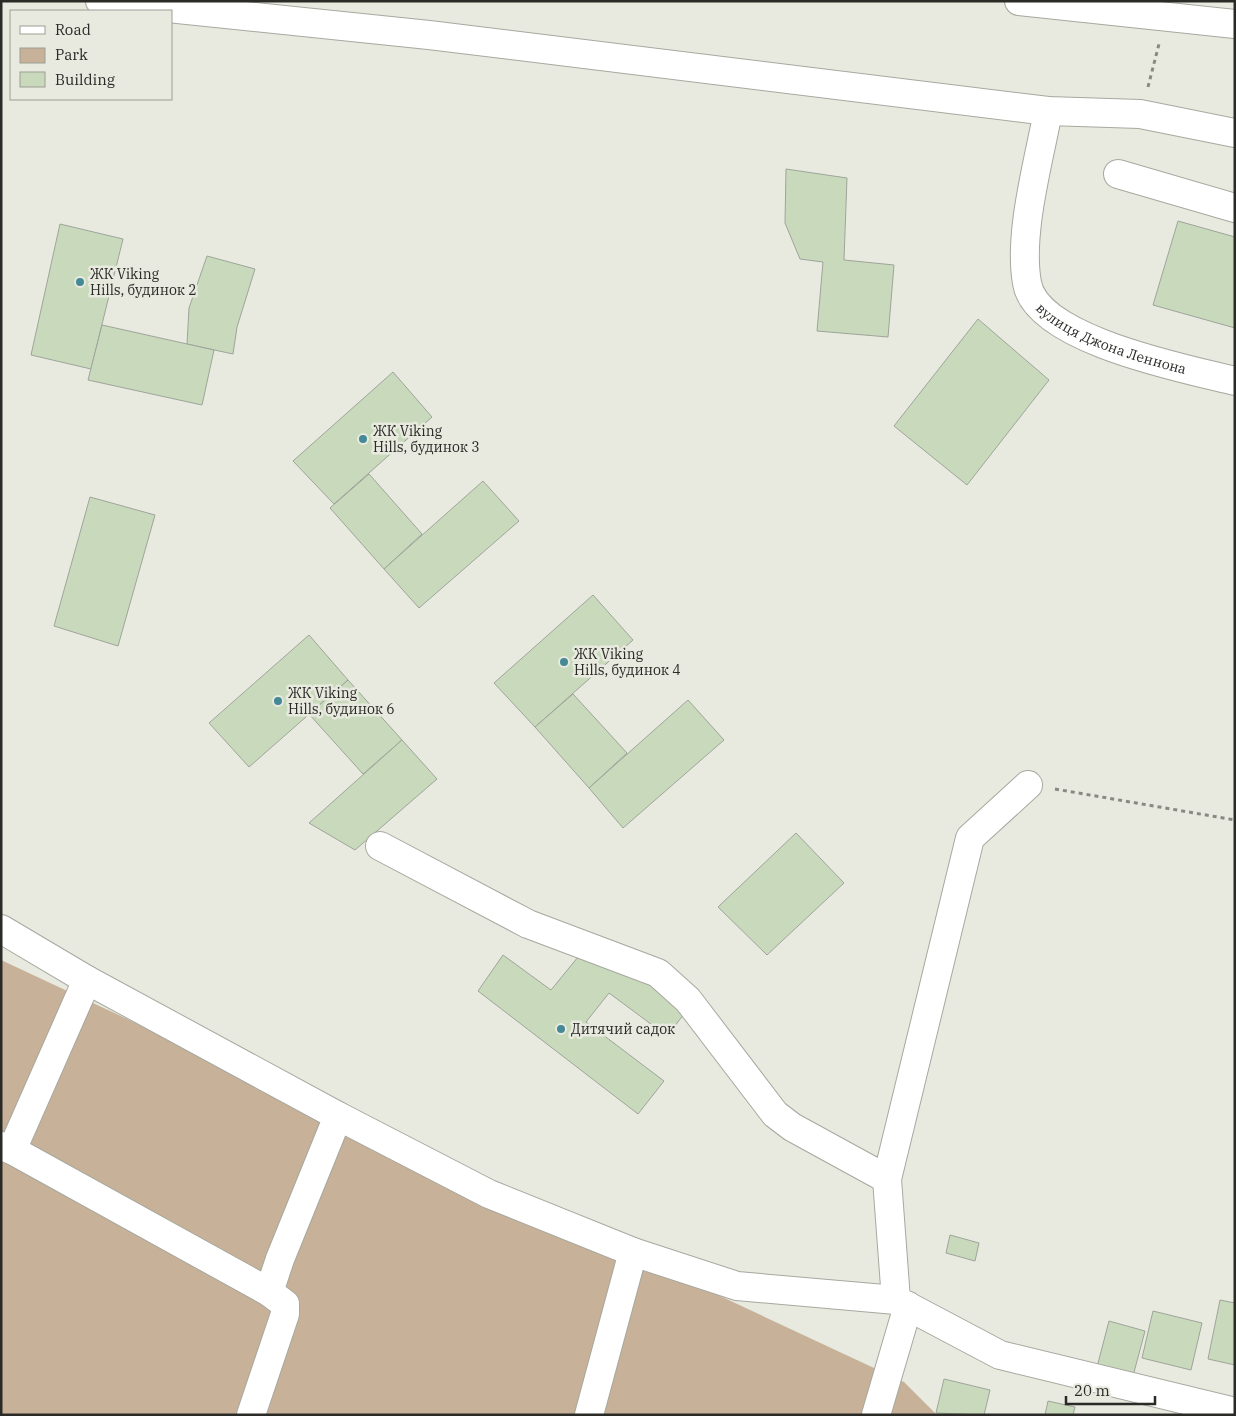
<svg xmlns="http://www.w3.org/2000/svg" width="1236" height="1416" font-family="'IBM Plex Serif',serif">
<rect width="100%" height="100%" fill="#e8eadf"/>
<path fill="#c7b198" d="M1 960 904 1382 937 1415H1Z"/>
<g fill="#c8dabb" stroke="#9fa49b">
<path d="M786 169 847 178 844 260 894 265 888 337 817 331 823 262 800 259 785 223Z"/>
<path d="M1178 221 1235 237V328L1153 305Z"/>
<path d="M60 224 123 239 91 369 31 355Z"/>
<path d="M207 256 255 269 237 327 233 354 187 344 189 308Z"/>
<path d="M978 319 1049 380 967 485 894 426Z"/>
<path d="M102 325 214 350 202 405 88 380Z"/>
<path d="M393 372 432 417 334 504 293 461Z"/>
<path d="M369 474 422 534 384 569 330 508Z"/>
<path d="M483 481 519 521 419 608 384 569Z"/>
<path d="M90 497 155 515 118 646 54 626Z"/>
<path d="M593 595 633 640 535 727 494 683Z"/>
<path d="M309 635 348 680 249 767 209 723Z"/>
<path d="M348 680 402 740 363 774 309 714Z"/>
<path d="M573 694 627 753 589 788 535 727Z"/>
<path d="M688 700 724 740 623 828 589 788Z"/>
<path d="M402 740 437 779 355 850 309 823Z"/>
<path d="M796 833 844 883 767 955 718 907Z"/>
<path d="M596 935 688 1009 667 1036 609 993 586 1022 664 1081 638 1114 478 991 503 955 551 990Z"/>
<path d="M950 1235 979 1243 975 1261 946 1253Z"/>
<path d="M1220 1300 1235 1303V1365L1208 1359Z"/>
<path d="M1153 1311 1202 1323 1191 1370 1142 1358Z"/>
<path d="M1109 1321 1145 1331 1133 1376 1097 1367Z"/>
<path d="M944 1379 990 1390 984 1415 936 1413Z"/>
<path d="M1048 1401 1075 1407 1073 1415H1045Z"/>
</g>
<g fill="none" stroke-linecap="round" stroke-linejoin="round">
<g stroke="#a7a89f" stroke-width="30">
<g id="minor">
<path d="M100 1 429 35 1048 111 1140 114 1235 133"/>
<path d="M1019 1 1235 24"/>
<path id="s1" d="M1048 111C1039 161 1018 233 1027 283 1036 340 1187 369 1235 381"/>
<path d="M1118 174 1235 208"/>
<path d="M1028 785 970 838 887 1179 896 1300 1000 1355 1235 1412"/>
<path d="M380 846 528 924 658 973 688 1000 775 1114 792 1127 887 1179"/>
<path d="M1 929 87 980 338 1116 280 1259 269 1292"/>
<path d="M338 1116 489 1194 633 1252 737 1286 896 1300"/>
<path d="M1 1146 12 1150 87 980"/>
<path d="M12 1150 269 1292 285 1304V1314L251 1415"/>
<path d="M589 1415 633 1252"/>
<path d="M876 1415 908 1306"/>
</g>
</g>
<g stroke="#888a82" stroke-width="3" stroke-dasharray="4 4" stroke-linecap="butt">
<path d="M1148 87 1159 44"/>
<path d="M1055 789 1235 820"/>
</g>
<use href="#minor" stroke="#fff" stroke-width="28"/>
</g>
<g fill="#458997" stroke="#e8eadf" stroke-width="2">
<circle cx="80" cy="282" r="5"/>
<circle cx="363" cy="439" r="5"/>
<circle cx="564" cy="662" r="5"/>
<circle cx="278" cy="701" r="5"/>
<circle cx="561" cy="1029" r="5"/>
</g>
<g text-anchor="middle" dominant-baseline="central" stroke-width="5" stroke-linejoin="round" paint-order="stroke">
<g font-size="14" fill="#2a2b27" stroke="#e8eadf" text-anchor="start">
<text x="90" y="274">ЖК Viking<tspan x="90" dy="16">Hills, будинок 2</tspan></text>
<text x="373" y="431">ЖК Viking<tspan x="373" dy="16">Hills, будинок 3</tspan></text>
<text x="574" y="654">ЖК Viking<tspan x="574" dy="16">Hills, будинок 4</tspan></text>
<text x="288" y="693">ЖК Viking<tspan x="288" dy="16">Hills, будинок 6</tspan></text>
<text x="571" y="1029">Дитячий садок</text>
</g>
<g font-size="14" fill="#2a2b27" stroke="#e8eadf">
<text stroke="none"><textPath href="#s1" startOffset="281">вулиця Джона Леннона</textPath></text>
</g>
</g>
<rect width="1236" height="1416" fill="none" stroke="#2a2b27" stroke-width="5"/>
<rect x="10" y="10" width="162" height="90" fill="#e8eadf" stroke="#9c9e95"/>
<rect x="20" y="26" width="25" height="8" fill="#ffffff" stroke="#9c9e95"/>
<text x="55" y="35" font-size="15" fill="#2a2b27">Road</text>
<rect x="20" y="48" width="25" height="15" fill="#c7b198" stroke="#9c9e95"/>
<text x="55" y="60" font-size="15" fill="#2a2b27">Park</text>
<rect x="20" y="72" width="25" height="15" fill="#c8dabb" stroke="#9c9e95"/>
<text x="55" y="85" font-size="15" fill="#2a2b27">Building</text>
<path d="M1066 1396v8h89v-8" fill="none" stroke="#2a2b27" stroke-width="2.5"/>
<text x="1074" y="1396" font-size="15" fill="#2a2b27" stroke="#e8eadf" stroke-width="4" paint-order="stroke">20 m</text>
</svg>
